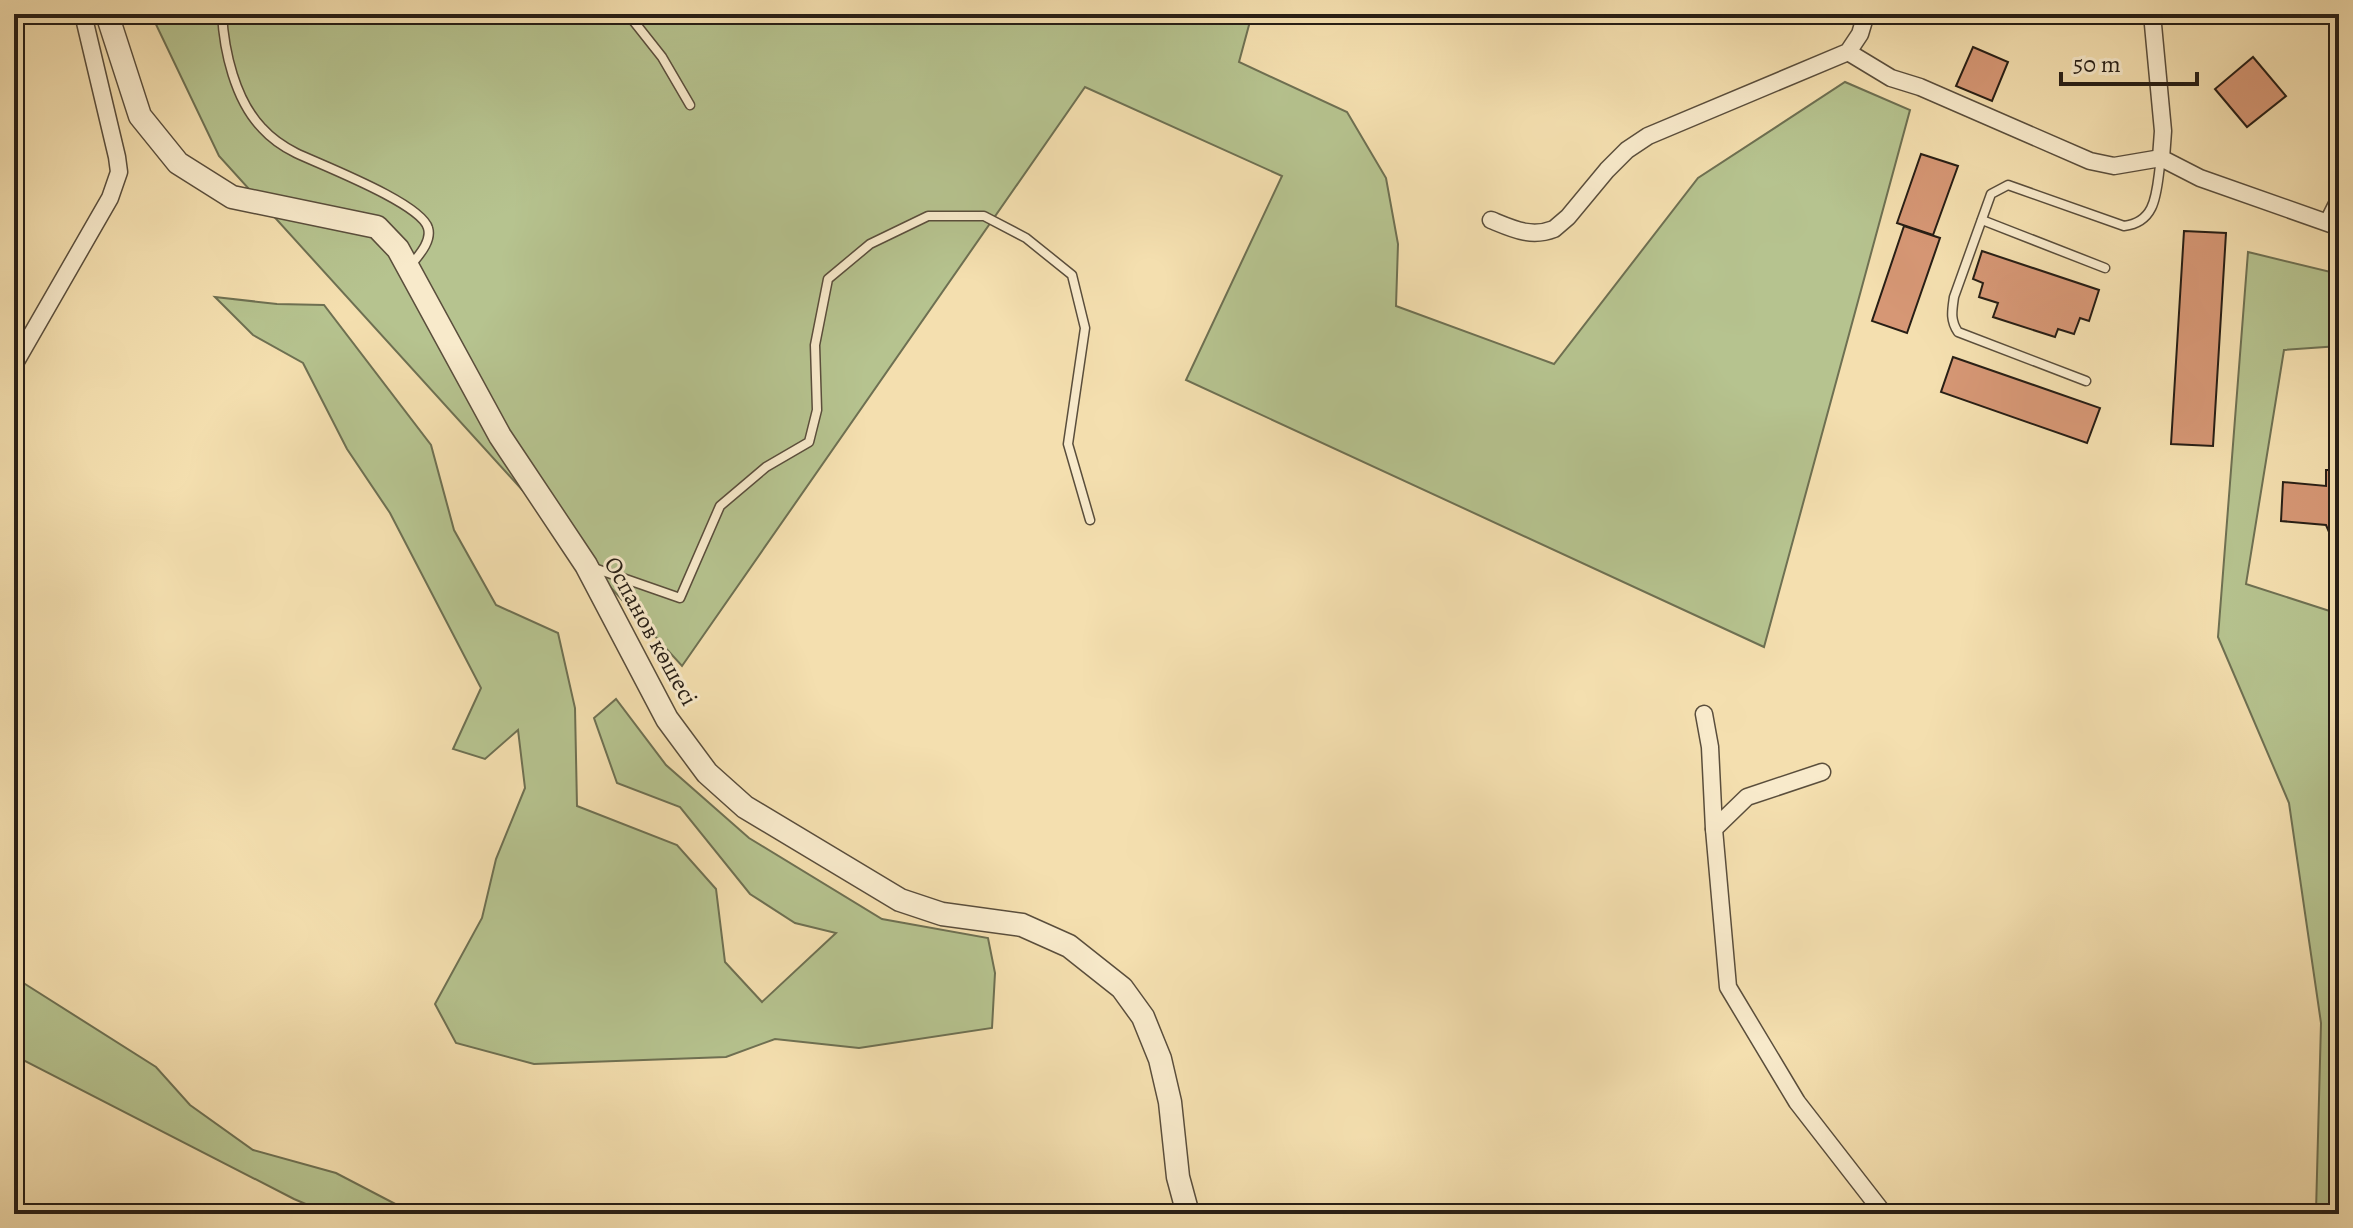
<svg xmlns="http://www.w3.org/2000/svg" width="2353" height="1228" font-family="Alegreya,serif">
<rect width="100%" height="100%" fill="#f4dfaf"/>
<filter id="stains"><feTurbulence type="fractalNoise" baseFrequency=".0025" numOctaves="4"/><feColorMatrix values="0 0 0 0 .2 0 0 0 0 .09 0 0 0 0 .02 0 0 0 .5 -.17"/></filter>
<radialGradient id="worn" r=".72"><stop offset=".6" stop-color="#630" stop-opacity="0"/><stop offset="1" stop-color="#630" stop-opacity=".3"/></radialGradient>
<g fill="#b6c38f" stroke="#6e7052" stroke-width="2">
<path d="M151 14H1252L1239 62 1347 112 1386 178 1398 244 1396 306 1554 364 1698 178 1845 82 1910 110 1764 647 1186 380 1282 176 1085 87 682 666 219 156Z"/>
<path d="M2248 252 2339 274V346L2284 350 2246 584 2339 614V1214H2317L2316 1212 2321 1023 2289 803 2218 637Z"/>
<path d="M215 297 277 304 324 305 431 445 454 530 496 605 558 633 575 708 577 806 677 845 716 889 725 962 762 1002 836 933 795 923 750 894 680 807 617 783 594 718 616 699 666 765 749 838 882 919 988 938 995 973 992 1028 859 1048 775 1039 726 1057 534 1064 456 1043 435 1004 482 918 496 859 525 788 518 730 485 759 453 749 481 688 390 513 347 449 303 363 253 335Z"/>
<path d="M14 977 156 1067 190 1105 253 1150 336 1173 403 1208 435 1214H329L294 1199 19 1058 14 1054Z"/>
</g>
<g fill="#d69775" stroke="#271e15" stroke-width="2">
<path d="M1973 47 2008 62 1992 101 1956 86Z"/>
<path d="M2253 57 2286 96 2247 127 2215 89Z"/>
<path d="M1921 154 1958 166 1933 235 1897 223Z"/>
<path d="M1904 226 1940 238 1907 333 1872 321Z"/>
<path d="M2184 231 2226 233 2213 446 2171 444Z"/>
<path d="M1982 251 2099 290 2089 321 2080 318 2074 334 2058 329 2055 337 1993 317 1998 303 1979 297 1983 283 1973 279Z"/>
<path d="M1953 357 2100 408 2087 443 1941 392Z"/>
<path d="M2338 467 2339 536 2329 532 2326 525 2281 521 2283 482 2326 486V470H2332Z"/>
</g>
<g fill="none" stroke-linecap="round" stroke-linejoin="round">
<g stroke="#5a4e3c" stroke-width="11">
<g id="service">
<path d="M222 14C224 51 235 100 262 128 271 138 284 147 296 153 321 165 421 203 428 228 432 241 419 255 411 265"/>
<path d="M628 14 662 57 690 105"/>
<path d="M1982 220 2105 268"/>
<path d="M2324 221 2339 191"/>
<path d="M2086 381 1958 332C1950 320 1952 311 1954 297L1991 194 2008 185 2124 226C2159 222 2156 188 2161 159"/>
<path d="M594 568 680 598 720 506 766 467 809 442 817 410 815 345 828 279 870 244 928 216H984L1026 238 1072 275 1085 328 1068 444 1090 520"/>
</g>
</g>
<g stroke="#5a4e3c" stroke-width="19">
<g id="minor">
<path d="M2152 14 2163 131 2161 158 2200 178 2339 227"/>
<path d="M14 46V64"/>
<path d="M1848 52 1891 78 1920 87 2090 161 2114 166 2161 158"/>
<path d="M1491 220C1513 229 1531 238 1554 229L1568 217 1607 170 1627 150 1648 136 1848 52 1860 34 1866 14"/>
<path d="M14 365 110 198 119 172 117 157 83 14"/>
<path d="M1704 714 1710 747 1714 829"/>
<path d="M1822 772 1747 797 1714 829 1728 987 1797 1102 1884 1214"/>
</g>
</g>
<g stroke="#5a4e3c" stroke-width="25">
<path id="tertiary" d="M107 14 140 116 178 163 232 197 377 227 398 249 500 436 586 565 667 719 707 773 745 807 900 900 942 914 1022 925 1069 946 1122 988 1143 1017 1160 1059 1170 1102 1178 1177 1188 1214"/>
</g>
<use href="#service" stroke="#f8eacb" stroke-width="8"/>
<use href="#minor" stroke="#f8eacb" stroke-width="16"/>
<use href="#tertiary" stroke="#f8eacb" stroke-width="22"/>
</g>
<g text-anchor="middle" dominant-baseline="central" stroke-width="6" stroke-linejoin="round" paint-order="stroke">
<g font-size="24" fill="#271e15" stroke="#f8eacb">
<text transform="translate(651 631) rotate(61)">Оспанов көшесі</text>
</g>
</g>
<rect width="2353" height="1228" fill="none" stroke="#f4dfaf" stroke-width="48"/>
<rect x="16" y="16" width="2321" height="1196" fill="none" stroke="#271e15" stroke-width="4"/>
<rect x="24" y="24" width="2305" height="1180" fill="none" stroke="#271e15" stroke-width="2"/>
<path d="M2061 72v12h136v-12" fill="none" stroke="#271e15" stroke-width="4"/>
<text x="2073" y="72" font-size="24" fill="#271e15" stroke="#f8eacb" stroke-width="6" paint-order="stroke">50 m</text>
<rect width="100%" height="100%" filter="url(#stains)"/>
<rect width="100%" height="100%" fill="url(#worn)"/>
</svg>
